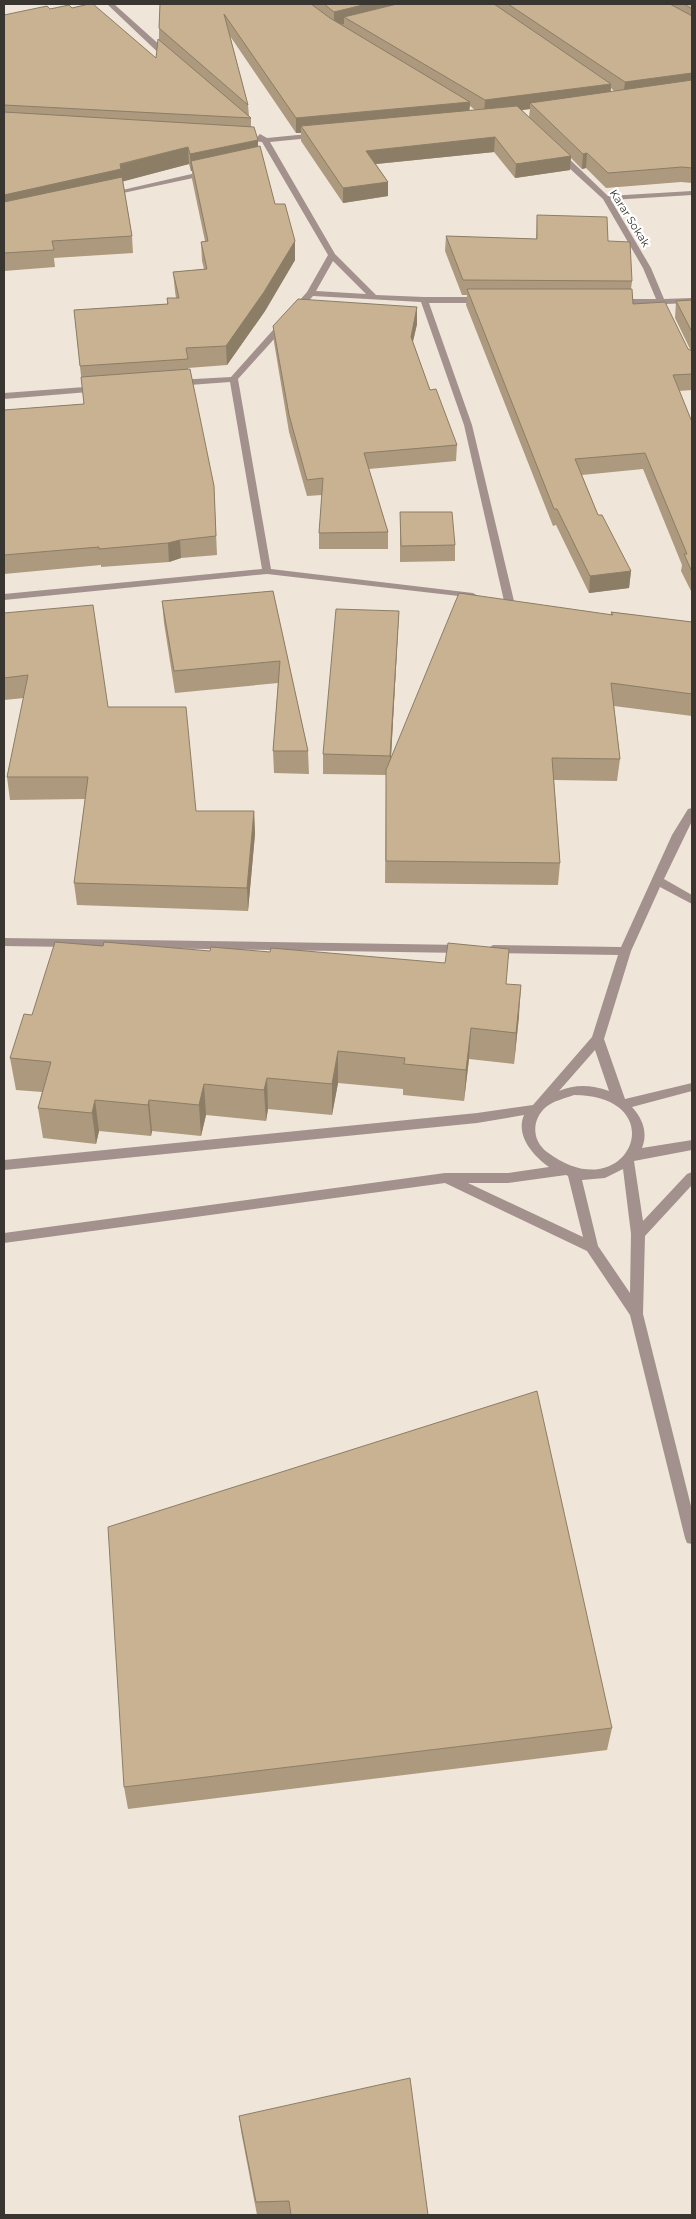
<svg xmlns="http://www.w3.org/2000/svg" width="696" height="2219" font-family="Montserrat,sans-serif">
<rect width="100%" height="100%" fill="#efe6d9"/>
<g fill="none" stroke-linecap="round" stroke-linejoin="round">
<g fill="#a3918d" fill-rule="evenodd">
<path d="M107 4H114L172 56V60H166Z"/>
<path d="M318 133 322 135 321 137 270 142 335 254 376 295 424 297H484L488 300 484 303H429L472 425 514 601 509 604 504 601 464 425 421 302 313 296 238 379 271 569 473 593 478 596 476 598 267 574 4 600V594L262 569 230 382 176 386 172 383 176 380 231 377 307 292 328 255 262 142 241 140 237 138 241 136 257 137 260 134 267 138ZM333 261 366 294 316 291Z"/>
<path d="M556 152H562L608 196 692 191V195L611 200 651 268 664 299 692 298V303L666 304 668 309 664 312 661 311 658 304H613V300L616 299H656L643 268 603 199 556 156Z"/>
<path d="M209 170 213 172 212 174 109 196 105 194Z"/>
<path d="M98 386 101 387V391L4 399V393Z"/>
<path d="M692 808V821L664 879 692 895V904L660 887 631 951 604 1039 625 1099 692 1083V1091L632 1107C643 1119 648 1133 642 1148L692 1140V1150L634 1161 643 1221 687 1174 692 1172V1185L645 1236 643 1314 692 1510V1544L687 1543 685 1538 630 1315 587 1251 445 1183 4 1243V1233L445 1173H508L549 1167C534 1156 515 1136 524 1115L477 1123 4 1170V1160L477 1113 533 1105 592 1037 618 955 493 953 487 949 493 945 621 947 672 835 688 809ZM595 1050 609 1091C591 1085 576 1084 559 1091ZM574 1095C677 1096 627 1213 547 1152 531 1140 532 1119 546 1107 553 1101 566 1098 574 1095ZM623 1169 631 1234 630 1293 598 1246 582 1180 605 1178ZM566 1175 568 1176 583 1237 468 1183H508Z"/>
<path d="M4 938 463 945 469 949 463 953 4 946Z"/>
</g>
</g>
<g fill="#ac997e" fill-rule="evenodd">
<path d="M160 4H692V183L681 182 606 188 586 168 582 169 571 158 570 170 515 178 494 152 376 164 388 182V196L343 203 301 141V133H296L230 36 248 105 249 116 251 118V126L258 140V147L275 204 295 241V260L265 311 227 365 188 368 214 486 217 555 181 558 169 562 101 567V565L4 574V410L84 404 74 310 167 304V298H176L175 291 173 272 204 269 202 261 201 242 205 241 192 179V171H191L189 164 123 181 132 236 133 253 54 258 55 267 4 271V15L50 9 72 8 156 58 159 41V28ZM611 88 614 91H615L611 92ZM470 106 475 110H469ZM530 109 529 117 522 110Z"/>
<path d="M537 215 608 241 632 281 631 289 633 304 691 351 675 318 676 301 692 300V390L679 391 692 422V593L681 571 682 565 643 469 582 475 598 515 631 571 629 588 589 593 556 525 553 526 466 305 467 295H462L445 251 446 236 536 239Z"/>
<path d="M417 307V324L413 342 430 390 457 445 456 461 369 469 388 532V549H319V533L322 495 307 496 289 432 274 342 273 326Z"/>
<path d="M400 512 455 545V561L400 562Z"/>
<path d="M273 591 308 751 309 774 274 773 273 751 278 683 175 693 164 623 162 601Z"/>
<path d="M399 611 398 630 391 758 611 615V612L692 622V716L614 706 620 759 617 781 554 780 560 863 558 885 385 883 386 775 323 774V754Z"/>
<path d="M4 613 108 707 196 811H254L255 834 248 911 77 905 74 883 85 799 10 800 7 777 24 698 4 700Z"/>
<path d="M507 984 519 1016 514 1064 469 1059 464 1101 403 1095V1089L338 1083 332 1115 268 1109 266 1121 206 1115 201 1136 152 1131 151 1136 99 1131 96 1144 43 1138 38 1108 42 1092 16 1090 10 1058 32 1015Z"/>
<path d="M612 1728 607 1750 128 1809 124 1787Z"/>
<path d="M239 2116 428 2215H257L241 2131Z"/>
</g>
<g fill="#8c7d66">
<path d="M367 4H426L344 17V24L334 26V12Z"/>
<path d="M692 73V88L623 97 625 82Z"/>
<path d="M611 84 610 99 530 103V109L484 115 485 100Z"/>
<path d="M470 102 469 117 301 126V133H296V118Z"/>
<path d="M495 137 494 152 366 165V151Z"/>
<path d="M258 140V157L191 161 192 171H191L190 154Z"/>
<path d="M188 147 189 164 4 213V195Z"/>
<path d="M587 153 586 168 582 169 583 154Z"/>
<path d="M571 156 570 170 515 178 516 164Z"/>
<path d="M388 182V196L343 203V188Z"/>
<path d="M295 241V260L265 311 227 365 226 346Z"/>
<path d="M417 307V324L410 353 411 337Z"/>
<path d="M180 540 181 558 169 562 168 543Z"/>
<path d="M631 571 629 588 589 593 590 576Z"/>
<path d="M399 611 398 630 390 775V756Z"/>
<path d="M254 811 255 834 248 911 247 888Z"/>
<path d="M521 985 519 1016 514 1064 516 1033Z"/>
<path d="M471 1028 469 1059 464 1101 466 1070Z"/>
<path d="M338 1051V1083L332 1115V1084Z"/>
<path d="M267 1078 268 1109 266 1121 264 1090Z"/>
<path d="M204 1084 206 1115 201 1136 199 1105Z"/>
<path d="M95 1100 99 1131 96 1144 92 1113Z"/>
<path d="M149 1100 152 1131 151 1136 148 1105Z"/>
</g>
<g fill="#c8b292" stroke="#8c7d66">
<path d="M89 4H93L156 58 158 39 251 118 4 105V15L47 6 50 9 69 5 72 8Z"/>
<path d="M160 4H311L330 18 470 102 296 118 224 14 248 105 159 28Z"/>
<path d="M324 4H367L334 12Z"/>
<path d="M397 4H494L611 84 485 100 344 17Z"/>
<path d="M508 4H670L692 16V73L625 82Z"/>
<path d="M684 4H692V9Z"/>
<path d="M692 80V168L682 167 608 173 587 153 583 154 530 103Z"/>
<path d="M517 106 571 156 516 164 495 137 366 151 388 182 343 188 301 126Z"/>
<path d="M4 112 254 127 258 140 190 154 188 147 120 164 121 169 4 195Z"/>
<path d="M260 146 275 204H285L295 241 264 292 226 346 186 348 188 359 80 366 74 310 168 304 167 298H179L173 272 207 269 201 242 208 241 191 161Z"/>
<path d="M122 177 132 236 52 241 54 250 4 253V202Z"/>
<path d="M537 215 607 217 608 241 630 242 632 281 463 280 446 236 537 239Z"/>
<path d="M467 289H632L633 304 665 302 688 349 692 351V374L673 375 692 422V572L684 554H687L645 453 575 459 598 515H602L631 571 590 576 557 509H554Z"/>
<path d="M298 299 417 307 411 337 430 390 436 389 457 445 364 453 388 532 319 533 323 478 307 480 289 415 273 326Z"/>
<path d="M692 300V332L676 301Z"/>
<path d="M190 369 214 486 216 536 180 540 168 543 99 549V547L4 555V410L84 404 81 377Z"/>
<path d="M400 512H452L455 545 401 546Z"/>
<path d="M273 591 308 751H273L280 661 174 671 162 601Z"/>
<path d="M459 593 613 615 611 612 692 622V694L611 683 620 759 552 758 560 863 386 861V770Z"/>
<path d="M93 605 108 707H186L196 811H254L247 888 74 883 88 777H7L28 675 4 678V613Z"/>
<path d="M336 609 399 611 390 756 323 754Z"/>
<path d="M55 942 103 946 104 942 210 951 211 947 270 952 271 948 445 963 448 943 509 949 506 984 521 985 516 1033 471 1028 466 1070 404 1064 405 1058 338 1051 332 1084 267 1078 264 1090 204 1084 199 1105 149 1100 148 1105 95 1100 92 1113 38 1108 51 1062 10 1058 24 1014 32 1015Z"/>
<path d="M537 1391 612 1728 124 1787 108 1527Z"/>
<path d="M410 2078 428 2215H291L289 2201 256 2202 239 2116Z"/>
</g>
<g text-anchor="middle" dominant-baseline="central" stroke-width="4.5" stroke-linejoin="round" paint-order="stroke">
<g font-size="11" fill="#393530" stroke="#fff">
<text transform="translate(630 218) rotate(58)">Karar Sokak</text>
</g>
</g>
<rect width="696" height="2219" fill="none" stroke="#393530" stroke-width="10"/>
</svg>
